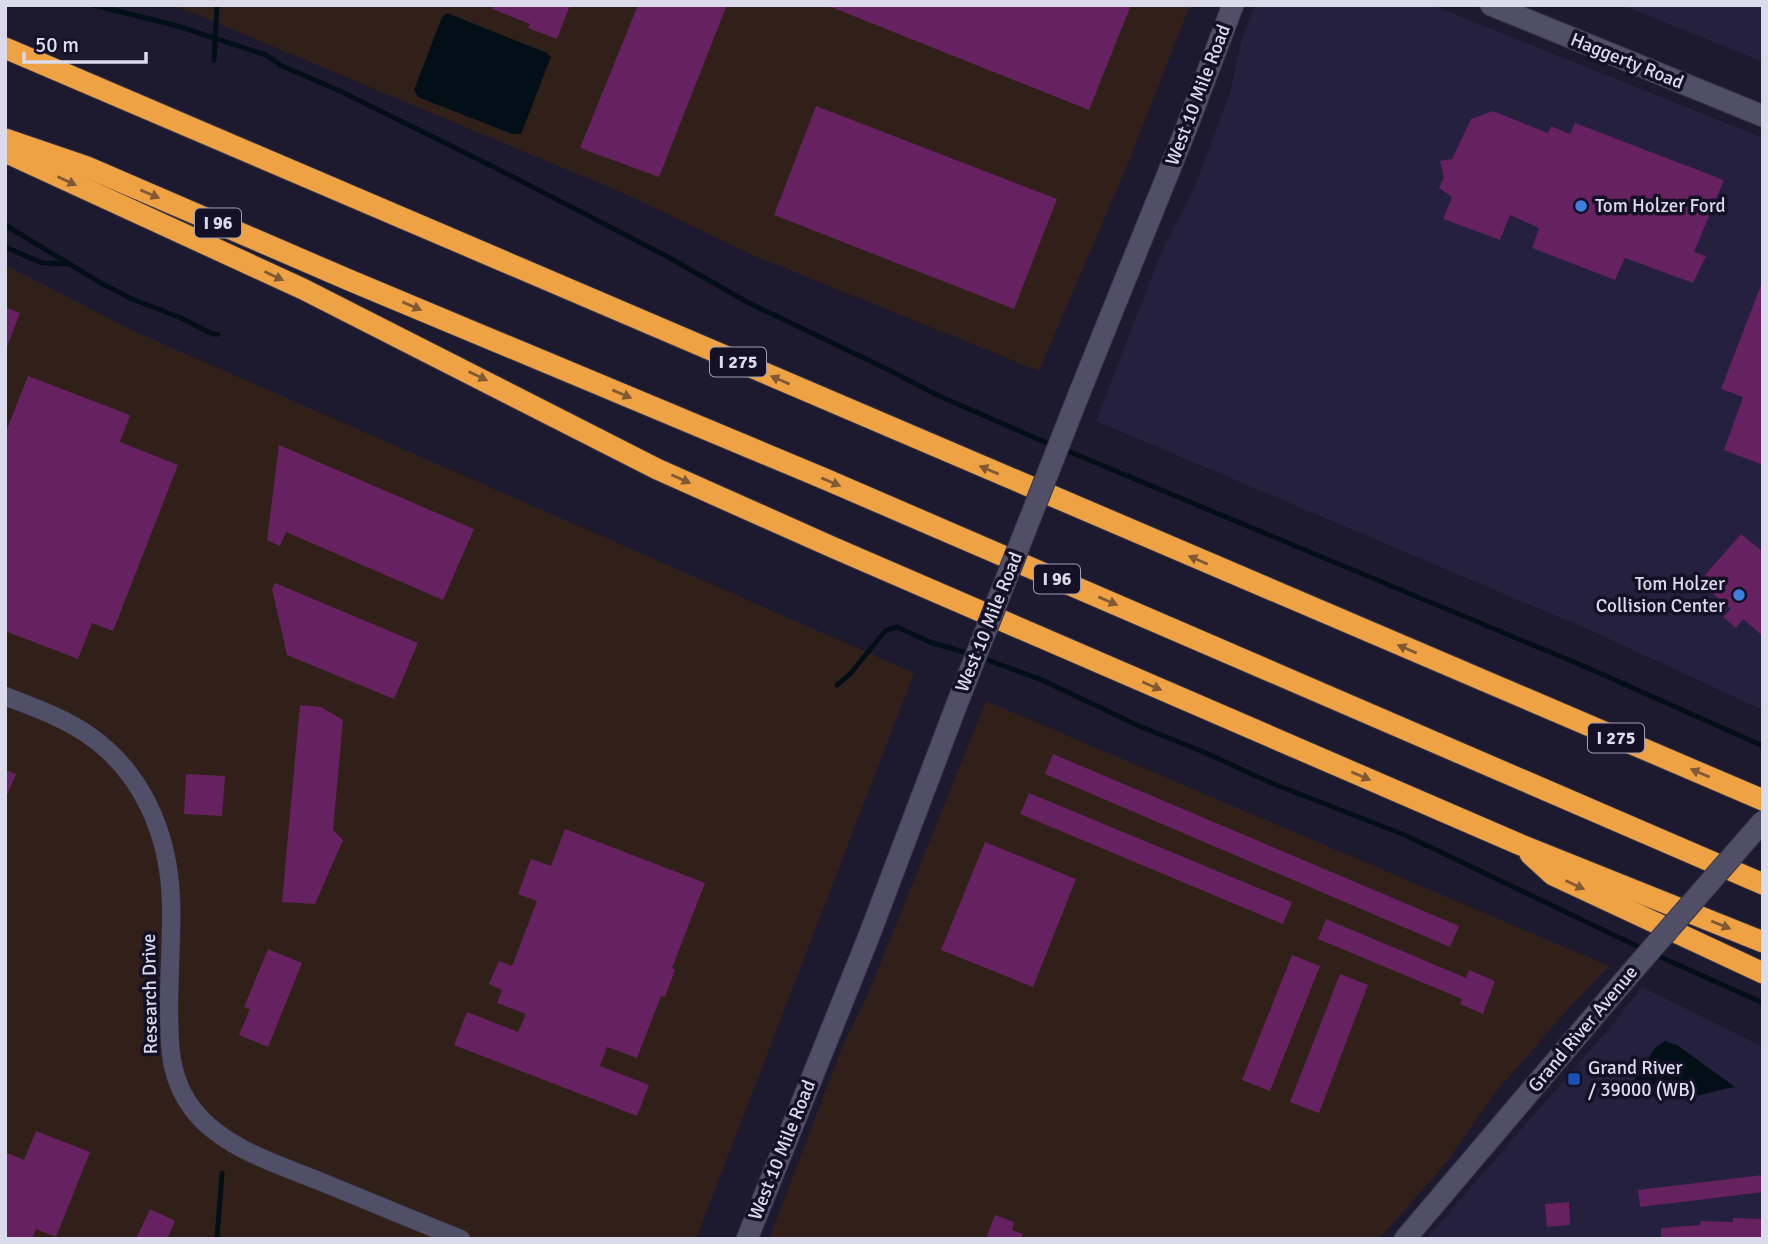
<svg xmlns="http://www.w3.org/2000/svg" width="1768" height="1244" font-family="Signika,sans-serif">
<rect width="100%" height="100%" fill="#1d1a30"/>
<g fill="#24203d">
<path d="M1255 5H1432L1763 138V710L1594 632 1096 421 1161 253 1195 186 1230 93 1242 38Z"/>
<path d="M1622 5H1763V62L1671 25Z"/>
<path d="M1642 987 1763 1047V1239H1426L1612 1025Z"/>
</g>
<g fill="#312019">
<path d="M174 5H1190L1127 166 1039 371 750 254 630 196Z"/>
<path d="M5 265 138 333 914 673 696 1239H5Z"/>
<path d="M986 701 1609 966 1568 1009 1493 1095 1447 1162 1379 1239H769L843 1045 868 994Z"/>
</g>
<g fill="#030f17">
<path d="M447 13 547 53 551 57 521 134H512L418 97 414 90 442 17Z"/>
<path d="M1665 1041 1677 1045 1735 1087C1707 1092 1671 1107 1646 1093L1638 1098 1630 1087 1655 1048Z"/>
</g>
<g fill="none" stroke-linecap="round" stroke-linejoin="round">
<g stroke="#030f17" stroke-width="5">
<path d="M93 5 174 25 266 55 282 66 340 91 494 167 668 257 747 302 889 370 939 396 1054 446"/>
<path d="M214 60 217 5"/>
<path d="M5 225 101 283 132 299 179 317 212 334H218"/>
<path d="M5 247 42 263 70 264"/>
<path d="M1063 449 1588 668 1763 746"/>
<path d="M982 658 1042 680 1139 726 1206 753 1271 783 1405 835 1645 950"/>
<path d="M837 685 850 674 886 630 897 627 930 642 973 655"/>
<path d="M1654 954 1763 1003"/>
<path d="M217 1239 222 1173"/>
</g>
</g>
<g fill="#652160">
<path d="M493 5H570L557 39 528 28 530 24 492 9Z"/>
<path d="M638 5H727L659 177 580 148Z"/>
<path d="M826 5H1131L1089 110Z"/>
<path d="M816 106 1057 199 1014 309 774 215Z"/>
<path d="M1493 111 1548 133 1551 126 1570 134 1575 123 1724 180 1694 252 1706 256 1693 283 1625 258 1615 280 1532 248 1539 228 1510 215 1500 240 1443 219 1452 197 1439 188 1444 178 1440 161 1452 159 1471 119Z"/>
<path d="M1763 280V465L1724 450 1743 397 1721 389Z"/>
<path d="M5 307 20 313 5 352Z"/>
<path d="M28 376 130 415 120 442 178 465 113 631 92 623 78 659 5 631V434Z"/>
<path d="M279 445 474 529 443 600 286 532 280 546 267 540Z"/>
<path d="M1741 534 1763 552V636L1743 619 1736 628 1723 617 1731 609 1699 582Z"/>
<path d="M275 583 418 643 394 699 287 655 272 589Z"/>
<path d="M300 705 321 707 343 720 333 830 343 840 315 904 282 902Z"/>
<path d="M1053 754 1459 926 1450 947 1045 774Z"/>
<path d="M5 770 16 774 5 800Z"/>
<path d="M186 774 225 776 222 816 184 814Z"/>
<path d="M1029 793 1292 902 1283 924 1020 814Z"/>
<path d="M565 829 705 883 672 968 675 970 665 997 661 996 637 1058 607 1047 600 1066 649 1085 637 1116 454 1045 467 1012 518 1032 526 1014 497 1003 502 990 489 984 499 961 512 966 537 901 518 894 531 859 551 866Z"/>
<path d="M985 842 1076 879 1033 987 941 950Z"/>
<path d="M1326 919 1466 978 1469 970 1495 981 1483 1014 1460 1004 1462 999 1318 939Z"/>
<path d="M268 949 302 963 268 1047 239 1035 250 1009 244 1007Z"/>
<path d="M1292 955 1320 966 1270 1091 1242 1080Z"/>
<path d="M1340 974 1368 985 1319 1113 1290 1102Z"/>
<path d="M36 1131 90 1152 56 1237 36 1229 32 1239H5V1152L24 1160Z"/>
<path d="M1763 1175V1192L1640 1207 1638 1190Z"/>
<path d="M1569 1202 1570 1225 1547 1227 1545 1204Z"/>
<path d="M150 1209 175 1221 167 1239H136Z"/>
<path d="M995 1215 1014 1222 1012 1230 1023 1234 1021 1239H986Z"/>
<path d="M1733 1218 1763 1219V1239H1661V1228L1700 1225 1701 1221 1733 1222Z"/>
</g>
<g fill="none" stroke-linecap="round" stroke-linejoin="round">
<g stroke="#373446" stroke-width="19">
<path id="street" d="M5 696C33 707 62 717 87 734 143 772 169 835 171 901 172 937 169 972 169 1007 169 1046 169 1080 195 1112 224 1148 277 1164 319 1181 366 1200 413 1220 461 1239"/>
</g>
<g stroke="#373446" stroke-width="23">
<g id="secondary">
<path d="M1491 5 1763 116"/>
<path d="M1079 394 1186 129 1233 5"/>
<path d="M747 1239 869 936 955 709"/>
<path d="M1405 1239 1623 982"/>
</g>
</g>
<g stroke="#373446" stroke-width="23">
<g id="highway">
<path d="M5 48 1763 800"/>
<path d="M5 139 87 167 349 280 825 479 1763 884"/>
<path d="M5 152 303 289 657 469 832 547 1521 845 1763 942"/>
<path d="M1530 854 1553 875 1763 973"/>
</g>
</g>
<use href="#street" stroke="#514e68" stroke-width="18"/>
<use href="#secondary" stroke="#514e68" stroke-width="21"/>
<use href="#highway" stroke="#eea244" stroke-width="21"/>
<g stroke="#373446" stroke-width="23" stroke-linecap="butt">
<g id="secondary-bridge">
<path d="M955 709 1079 394"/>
<path d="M1623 982 1763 821"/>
</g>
</g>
<use href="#secondary-bridge" stroke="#514e68" stroke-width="21"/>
</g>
<defs><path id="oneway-solid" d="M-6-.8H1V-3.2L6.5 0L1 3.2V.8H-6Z" transform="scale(1.75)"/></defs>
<g fill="#815a35">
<use href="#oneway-solid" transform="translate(67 181) rotate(25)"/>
<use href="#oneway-solid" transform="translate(150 194) rotate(23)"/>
<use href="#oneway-solid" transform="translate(274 276) rotate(25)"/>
<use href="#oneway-solid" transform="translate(412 306) rotate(23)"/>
<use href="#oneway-solid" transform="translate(478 376) rotate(26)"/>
<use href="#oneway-solid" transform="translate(780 380) rotate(-157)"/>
<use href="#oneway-solid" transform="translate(622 394) rotate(23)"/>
<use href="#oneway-solid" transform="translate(989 470) rotate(-157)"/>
<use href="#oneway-solid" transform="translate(681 479) rotate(24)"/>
<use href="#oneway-solid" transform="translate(831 482) rotate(23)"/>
<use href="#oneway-solid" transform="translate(1198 560) rotate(-157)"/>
<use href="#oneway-solid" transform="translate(1108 601) rotate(23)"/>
<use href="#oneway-solid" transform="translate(1407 649) rotate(-157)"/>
<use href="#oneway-solid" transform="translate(1152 686) rotate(23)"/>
<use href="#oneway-solid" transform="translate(1700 773) rotate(-157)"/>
<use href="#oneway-solid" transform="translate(1361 776) rotate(23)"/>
<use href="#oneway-solid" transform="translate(1575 885) rotate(25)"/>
<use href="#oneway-solid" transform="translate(1721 925) rotate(22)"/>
</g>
<g fill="#3f7fe0" stroke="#141126" stroke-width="2.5">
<circle cx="1581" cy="206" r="7"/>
<circle cx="1739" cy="595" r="7"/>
</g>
<rect fill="#1a4fb4" stroke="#141126" stroke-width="2.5" x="1567" y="1072" width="14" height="14" rx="3.5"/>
<g text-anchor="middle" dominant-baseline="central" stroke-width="7" stroke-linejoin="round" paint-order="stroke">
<g fill="#141126" stroke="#a09eb0" stroke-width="2">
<rect x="195" y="208.5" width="46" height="29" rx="5"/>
<rect x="710" y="347.5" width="56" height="29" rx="5"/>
<rect x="1034" y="564.5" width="46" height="29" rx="5"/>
<rect x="1588" y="723.5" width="56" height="29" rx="5"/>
</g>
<g font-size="18" font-weight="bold" fill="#dcdbeb">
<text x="218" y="223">I 96</text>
<text x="738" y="362">I 275</text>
<text x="1057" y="579">I 96</text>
<text x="1616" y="738">I 275</text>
</g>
<g font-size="19" fill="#dcdbeb" stroke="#141126">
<text transform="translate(1627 61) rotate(22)">Haggerty Road</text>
<text transform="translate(1198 95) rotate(-69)">West 10 Mile Road</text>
<text transform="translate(989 622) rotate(-68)">West 10 Mile Road</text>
<text transform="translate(150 994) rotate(-91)">Research Drive</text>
<text transform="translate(1583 1029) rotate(-50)">Grand River Avenue</text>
<text transform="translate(782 1150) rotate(-68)">West 10 Mile Road</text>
</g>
<g font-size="19" fill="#dcdbeb" stroke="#141126" text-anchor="start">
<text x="1595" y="206">Tom Holzer Ford</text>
<text x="1725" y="584" text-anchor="end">Tom Holzer<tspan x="1725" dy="22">Collision Center</tspan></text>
<text x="1588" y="1068">Grand River<tspan x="1588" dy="22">/ 39000 (WB)</tspan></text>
</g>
</g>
<rect width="1768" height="1244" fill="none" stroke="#dcdbeb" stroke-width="14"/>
<path d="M24 52v10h122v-10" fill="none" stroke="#dcdbeb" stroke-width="3.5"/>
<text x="35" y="52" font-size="21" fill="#dcdbeb" stroke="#141126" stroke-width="5" paint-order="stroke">50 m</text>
</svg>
